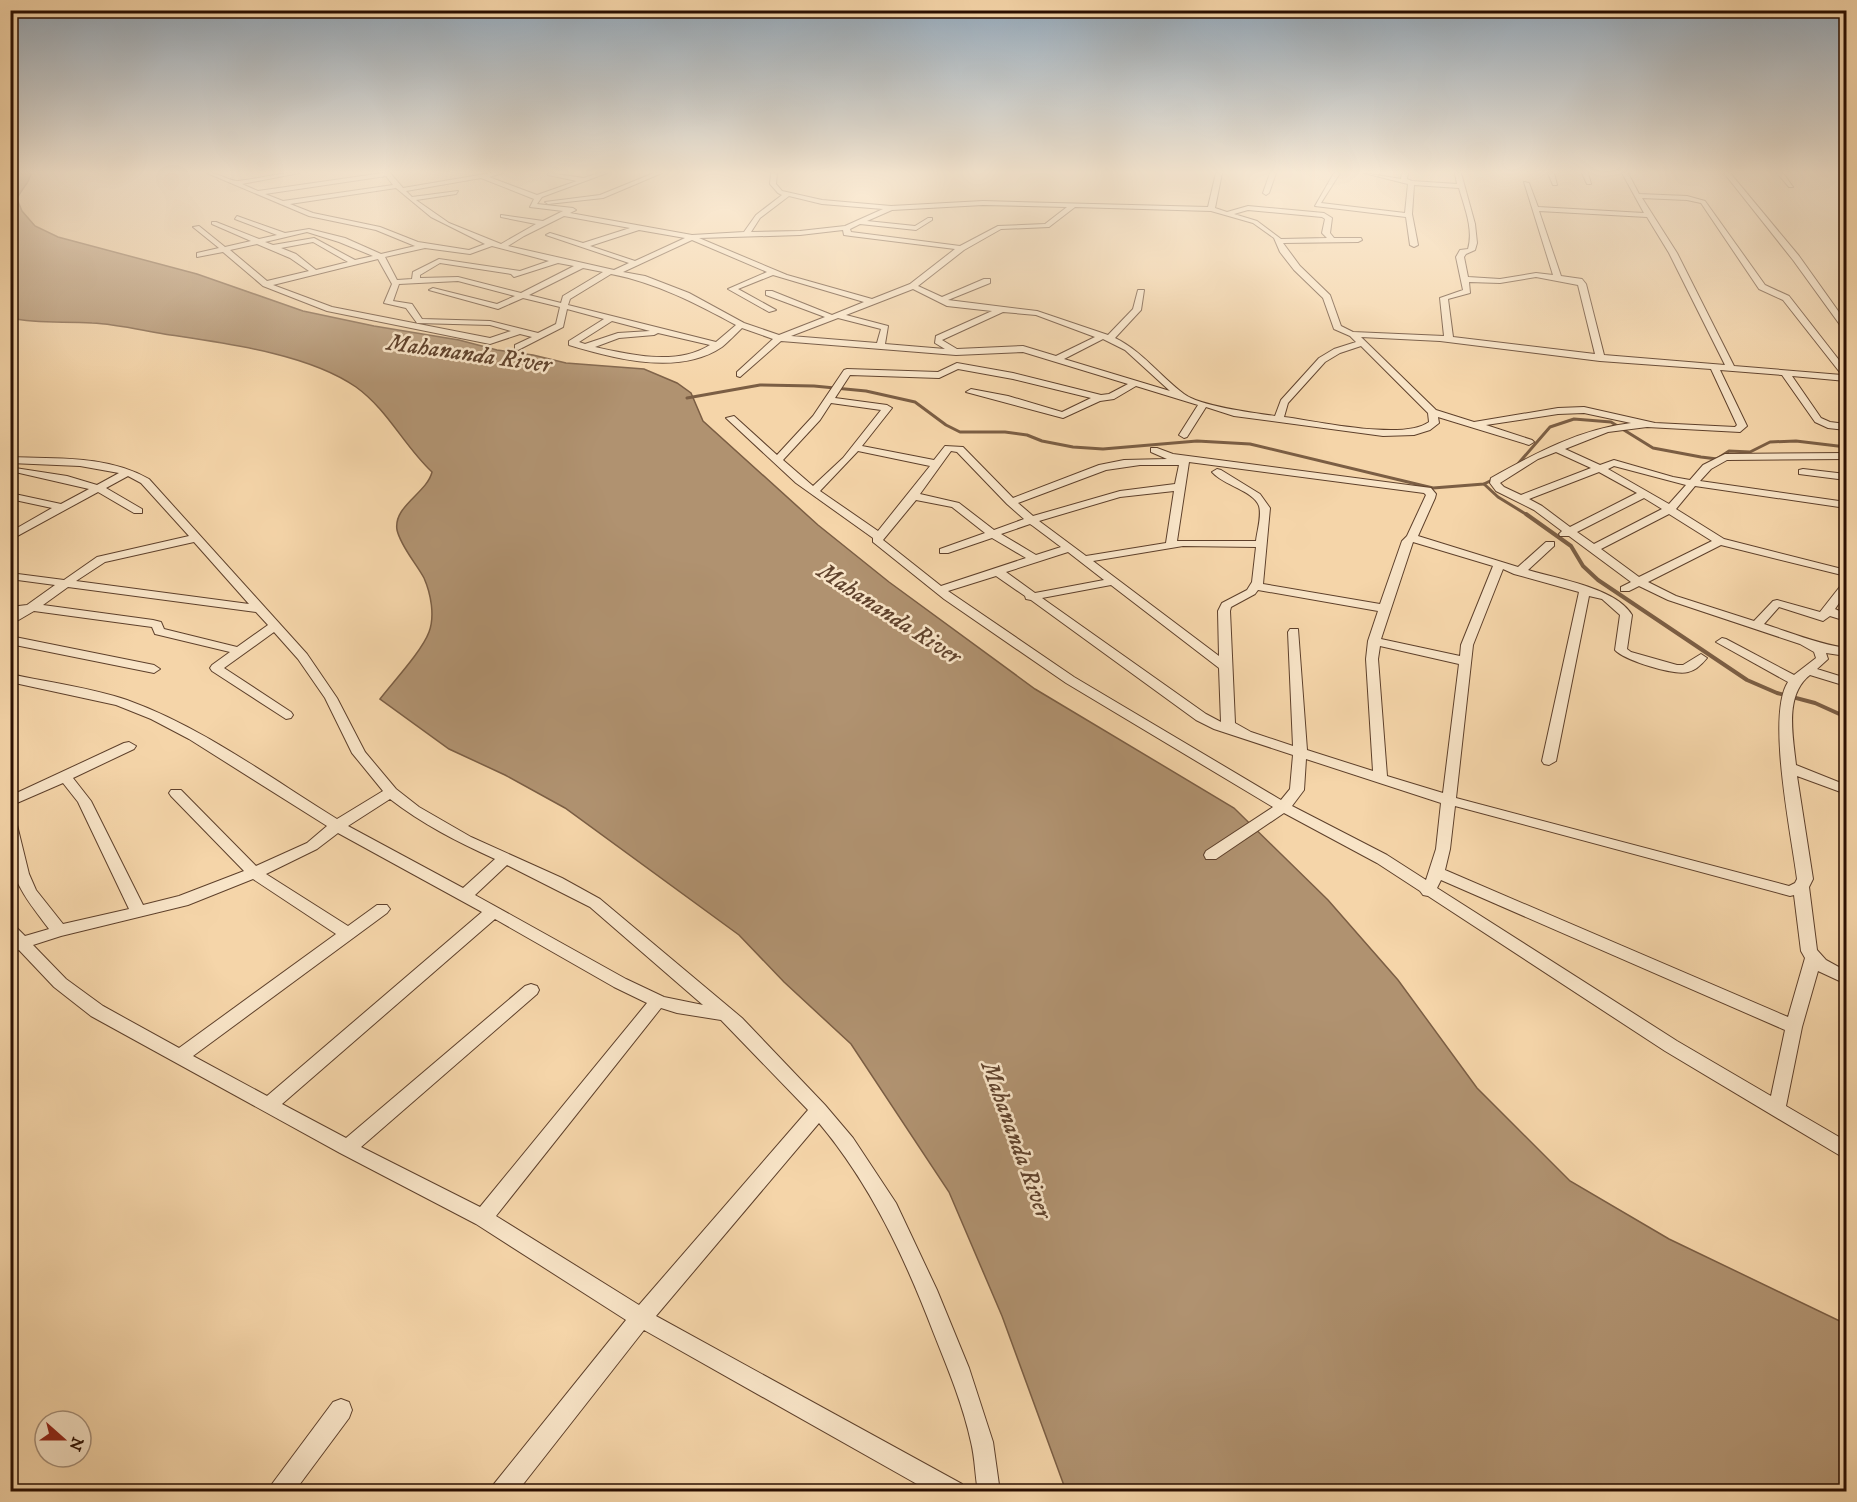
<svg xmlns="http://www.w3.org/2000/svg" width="1857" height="1502" font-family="'IM FELL DW Pica',serif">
<rect width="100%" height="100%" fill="#f5d5a9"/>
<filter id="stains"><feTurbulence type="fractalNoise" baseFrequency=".00333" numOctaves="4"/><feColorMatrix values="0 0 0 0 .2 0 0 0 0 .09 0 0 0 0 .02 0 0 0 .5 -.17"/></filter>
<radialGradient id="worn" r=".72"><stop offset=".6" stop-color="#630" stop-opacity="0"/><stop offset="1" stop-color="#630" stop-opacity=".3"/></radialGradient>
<path fill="#b09270" stroke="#7b5e44" stroke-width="1.5" d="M11 173H31C30 183 21 189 17 199L22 211 35 226 58 237 197 274 303 311 374 326 459 340 497 350 533 355 566 363 644 369 677 383 691 393 703 421 818 525 889 582 1035 689 1234 808 1328 900 1398 980 1477 1088 1570 1181 1669 1239 1846 1324V1491H1066L1002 1316 949 1192 851 1044 784 982 739 935 565 808 505 775 449 749 380 699C393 682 422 651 429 632 435 616 431 594 424 578 416 563 401 547 397 530 393 506 427 493 432 472 404 446 388 410 356 387 307 353 223 343 164 334 140 330 116 324 92 323 64 321 38 324 11 318Z"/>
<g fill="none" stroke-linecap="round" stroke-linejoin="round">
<g stroke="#7b5e44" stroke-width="3">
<path d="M687 398 760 385 814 386 866 391 915 402 946 425 960 432H1005L1027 435 1042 441 1073 447 1103 449 1197 441 1250 444 1433 488 1484 484 1494 479"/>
<path d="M1517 465 1550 427 1574 419 1611 422 1653 448 1701 457 1717 459 1729 451 1750 452 1770 442 1796 441 1846 447"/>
<path d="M1484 484 1498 497 1529 516"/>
</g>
<path stroke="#7b5e44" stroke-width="4" d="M1526 514 1571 546 1583 566 1598 580 1747 680 1777 693 1815 703 1846 717"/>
<g stroke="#5e402b" stroke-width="2">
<g id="street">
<path d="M207 173C218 172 228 181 238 181 259 179 279 172 299 173L242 184 258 191 383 173H390L403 188 491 173H503L489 177 537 195 577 181 548 175V173L584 178 599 173H607L542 197 537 204 573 208 576 210 570 213 692 235 744 232 756 215 782 195 778 193 770 184 771 173H777L776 184 782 191 822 200 891 206 983 201 1208 207 1216 173H1222L1215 208 1227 212 1248 206 1324 213 1332 218 1330 233 1334 238H1361L1362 240 1358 242 1283 243 1300 266 1330 295 1341 326 1353 332 1444 336 1440 298 1463 290 1456 257 1460 250 1468 249C1474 229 1464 206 1459 188L1414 185 1412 214 1418 245 1414 247 1410 245 1406 217 1315 206 1334 173H1340L1321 203 1405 213 1408 184 1364 173 1401 179 1402 173H1408L1407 179 1412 181 1457 184 1455 173H1461L1475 224 1477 243 1475 250 1466 254 1464 257 1468 277 1500 279 1536 273 1553 275 1524 182 1529 183 1538 207 1644 213 1622 173H1628L1639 194 1687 196 1705 201 1765 285 1789 296 1846 369V381L1792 376 1821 418 1830 422 1846 424V430L1828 428 1815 422 1782 375 1720 370 1747 426 1740 432 1647 427 1608 432 1565 449 1600 465 1614 460 1673 477 1690 480 1703 465 1725 454 1846 453V459L1727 460 1711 469 1700 481 1846 502V508L1695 486 1676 509 1724 539 1846 570V576L1721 545 1648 582 1676 596 1754 621 1773 601 1777 600 1820 612 1842 584 1846 583V593L1835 609 1846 614V621L1830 616 1823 621 1779 607 1764 624C1792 633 1818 644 1846 648V656L1826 653 1828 659 1817 669 1846 678V686L1810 675C1784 695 1793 736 1796 765L1846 785V794L1797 776 1813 879 1809 887 1817 950 1826 960 1846 971V984L1818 971 1802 1027 1786 1106 1846 1141V1158L1839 1155 1665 1051 1428 896 1423 895 1420 891 1377 863 1284 813 1216 859H1206L1204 855 1206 851 1273 807 1066 683 944 599 873 542V538L796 483 726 418 734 416 777 455 813 416 844 370 847 369 938 372 957 363 1013 373 1101 395 1109 394 1128 384 1023 352 956 355 781 341 740 377 737 376V372L773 339 742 328C736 334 728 342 722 347 679 376 615 359 569 345V341L604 319 567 309 563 327 518 350 515 349V345L532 337 520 334 490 344 327 311 263 286 223 252 197 257V253L219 248 193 227 199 226 225 247 251 241 212 224V222H216L259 239 277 235 235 219 237 216 285 233 309 229 345 238 381 254 415 246 376 230 309 216ZM386 176 393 185 283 201 265 194ZM481 178 534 199 530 207 563 211 543 221 501 215V217L536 224 501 244 449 223 416 200 456 194 458 191 412 197 406 191ZM396 188 431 217 485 244 469 250 418 242 380 227 313 213 290 204ZM789 196 822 204 883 209 845 226 800 231 751 232 760 218ZM1642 198 1687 200 1701 203 1759 289 1783 300 1842 375 1734 366 1677 253ZM983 205 1067 207 1045 224 998 226 960 246 851 232 850 229 860 224 916 230 932 220V218H928L915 226 867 221 892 210ZM1075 207 1211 211 1253 223 1274 238 1280 252 1294 270 1323 298 1334 329 1350 336 1356 342 1334 349 1319 358 1281 400 1275 416C1254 413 1199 406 1184 394 1160 376 1142 351 1115 338L1141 310 1144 290H1138L1133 309 1108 335 1037 311 948 300 990 283V279H984L942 297 918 286 964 250 1001 229 1049 227ZM1248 210 1322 217 1325 219 1322 233 1327 238 1281 239 1257 221 1234 214ZM1539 211 1647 217 1669 253 1725 365 1604 355 1586 284 1582 279 1561 276ZM564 216 630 228 583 243 550 233 546 235 629 263 614 270 508 246 524 236ZM639 230 685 238 635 261 590 246ZM843 230 844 235 851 236 955 249 910 284 872 299 787 275 699 238 800 235ZM307 232 339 242 373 256 355 260 314 238 273 245 265 242ZM692 240 767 272 728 289 769 312 776 310 738 289 773 275 864 302 832 315 772 291H766V295L825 317 779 335 744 323 689 293 645 276 623 272ZM313 242 348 262 316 270 296 254 281 248ZM257 244 290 258 309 271 267 281 230 250ZM492 246 549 261 520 271 439 259 413 272 412 279 397 280 385 257 425 248 470 254ZM378 259 392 284 384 303 406 308 417 323 490 325 511 331 490 338 332 307 273 285ZM440 263 511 274 514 277 558 263 574 266 521 293 458 277 420 278V275ZM583 268 603 272 563 296 561 303 529 295ZM611 274C657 283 695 303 736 325L716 342 568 305 570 299ZM1536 277 1578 285 1595 354 1453 337 1448 299 1470 293 1469 282 1500 283ZM458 281 515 296 497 304 433 288 429 290 498 309 523 298 560 307 556 324 538 333 490 321 422 319 412 304 393 301 399 284ZM913 289 947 306 992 311 936 336 935 343 945 349 885 344 888 326 846 315ZM1003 312 1036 315 1095 337 1056 356 1023 346 957 349 942 340ZM838 318 881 329 877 343 791 336ZM612 321 650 331 618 333 585 344 579 342ZM658 333 710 345C676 366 632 355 595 347L619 338 654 335ZM1361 337 1440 341 1600 361 1711 369 1737 425 1735 427 1655 423 1584 407 1558 408 1474 422 1436 410ZM1103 339 1125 350 1170 391 1064 359ZM1361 346 1428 413 1429 422C1403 441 1317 421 1284 417L1288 403 1325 362 1340 353ZM958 369 1013 379 1091 398 1062 412 1008 396 971 389 966 392 1063 418 1100 401 1114 399 1136 386 1198 405 1179 435 1184 438 1187 437 1206 407 1234 416 1383 436 1414 435 1430 430 1439 423 1438 417 1529 445 1534 442 1532 440 1486 425 1558 414 1584 413 1631 423C1580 429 1536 453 1491 478L1490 483 1496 491 1534 510 1562 531 1559 534 1560 536H1569L1631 582 1621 587V591H1629L1639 586 1668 600 1800 644 1814 652 1816 658 1794 675 1726 639 1722 638 1716 642 1788 682C1766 715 1792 838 1797 879L1795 883 1789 886 1456 798 1473 645 1503 569 1514 574 1579 592 1542 761 1544 764 1549 765 1556 761 1589 596 1602 599 1620 615 1615 650C1624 660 1674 676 1688 672 1695 671 1703 663 1707 658L1701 654 1683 665H1677L1631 652 1627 649 1632 615C1616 588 1558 579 1528 570L1554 546V542H1546L1518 567 1418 536 1435 498 1436 494 1431 488 1173 454 1157 448H1151V452L1167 459 1124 460 1099 465 1013 498 963 447 945 446 934 460 862 446 892 408 887 405 835 398 850 375 939 378ZM831 403 881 410 843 458 813 486 783 460 820 420ZM858 451 930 466 878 531 820 491ZM951 451 957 452 1007 504 1024 519 994 530 959 503 920 494ZM1556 452 1591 468 1521 495 1504 487 1500 483 1538 459ZM1189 462 1424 493 1426 495 1407 536 1402 541 1380 604 1263 584 1270 508 1260 494 1221 470 1217 469 1212 472C1223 485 1254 491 1259 506 1262 516 1257 531 1256 541H1177ZM1140 465H1179L1175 484 1120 491 1033 516 1018 503 1106 470ZM1614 466 1686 485 1669 504 1608 469ZM1599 472 1637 493 1570 527 1542 506 1529 499ZM1174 491 1166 543 1086 556 1039 521 1120 497ZM1644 498 1662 509 1594 544 1577 532ZM916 500 952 507 985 533 940 549V553H948L992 538 1026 558 941 586 883 540ZM1669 514 1712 541 1639 577 1601 549ZM1030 524 1033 526 1061 547 1036 555 1001 534ZM1413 542 1493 566 1461 645 1460 656 1381 639ZM1183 546 1256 547 1252 582 1247 590 1222 603 1218 611 1219 656 1093 561ZM1068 552 1104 580 1035 593 1006 572ZM996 576 1025 596 1026 599 1031 600 1196 720 1214 729 1293 755 1290 789 1281 800 1074 677 948 591ZM1111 585 1219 668 1221 722 1206 714 1042 598ZM1258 590 1378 611 1368 641 1366 659 1373 771 1307 750 1298 629H1290L1288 632 1293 746 1251 732 1235 723 1230 611 1231 607 1255 594ZM1380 646 1459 664 1443 793 1387 776 1378 659ZM1306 759 1441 803 1436 849 1426 880 1387 855 1292 806 1304 790ZM1455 806 1790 896 1794 895 1801 951 1805 958 1788 1017 1445 870 1450 849ZM1441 880 1785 1030 1771 1096 1677 1041 1437 888Z"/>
<path d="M654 173H662L603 198 548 204 545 202 600 195Z"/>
<path d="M1270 173H1276L1269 193 1266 195 1263 193Z"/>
<path d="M1548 173H1554L1557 185H1553Z"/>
<path d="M1582 173H1588L1591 184H1587Z"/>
<path d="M1724 173H1730L1799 256 1846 322V329H1843L1793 260Z"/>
<path d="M1777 173H1783L1793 187H1789Z"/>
<path d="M10 457C57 459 107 455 149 479L307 654 337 698 365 752 396 789 419 807 471 837 562 878 600 899 742 1018 825 1105 853 1138 896 1203 937 1290 969 1368 993 1442 1000 1492H978C975 1475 975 1458 971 1442 963 1405 948 1369 934 1334 905 1258 871 1185 819 1123L656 1316 962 1484 965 1492H931L644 1330 517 1492H491L494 1484 626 1320 476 1224 340 1153 91 1016 54 987 19 950 10 953V926L16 927 25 936 49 929C34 909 16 888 11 863 9 850 10 834 10 820L17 825 29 874 36 890 63 924 129 909 78 802 63 783 10 806V796L124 743 129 742 136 746 134 749 73 778 91 801 143 905 179 896 244 871 171 796 169 793 171 790H181L256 866 307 843 327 826 189 739 151 719 116 705 10 682V674C47 682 92 688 127 700 202 727 269 777 337 819L383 791 352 753 325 698 298 659 274 632 224 668 291 712 293 715 291 718 286 719 212 671 210 668 212 665 230 652 155 634 152 627 34 611 10 625V616L14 614H10V607L27 605 55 585 10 579V573L64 580 97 557 189 536 141 483 128 476 106 488 142 509V513H134L98 492 10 540V532L52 508 10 499V493L61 504 89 489 15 472V468L67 476 97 485 119 473 80 466 10 463ZM194 542 249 604 76 581 105 562ZM68 587 256 612 268 625 237 647 164 629 161 622 153 620 43 605ZM390 799C422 824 458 842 495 859L463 888 348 826ZM338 833 482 912 267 1096 193 1056 387 913 390 909 387 905H377L348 926 266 874 317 849ZM507 865 590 907 703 1005 664 997 626 979 475 895ZM253 879 336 934 179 1048 103 1006 66 979 33 945 61 936 188 905ZM495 919 614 987 647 1003 480 1207 361 1147 537 994 539 990 537 986 531 984 525 986 346 1138 282 1104ZM661 1008 677 1013 721 1020 808 1110 639 1305 496 1216Z"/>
<path d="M1803 469 1846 474V480L1799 474V470Z"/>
<path d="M10 636 154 665 160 669 154 673 10 644Z"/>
<path d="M341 1399 349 1402 352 1410 349 1418 294 1492H269L272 1484 333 1402Z"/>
</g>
</g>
<use href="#street" fill="#f8e4c7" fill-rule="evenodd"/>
</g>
<linearGradient id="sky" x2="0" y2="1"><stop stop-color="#91a6b8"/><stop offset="0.45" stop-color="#faecd8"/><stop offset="1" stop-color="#faecd8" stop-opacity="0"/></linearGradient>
<rect width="1857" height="383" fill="url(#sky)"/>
<g text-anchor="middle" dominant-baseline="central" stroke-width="5" stroke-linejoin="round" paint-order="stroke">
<g font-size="24" font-style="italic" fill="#60432d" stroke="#f8e4c7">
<text transform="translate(469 354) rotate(8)">Mahananda River</text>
<text transform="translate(889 614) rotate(33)">Mahananda River</text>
<text transform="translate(1016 1140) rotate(70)">Mahananda River</text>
</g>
</g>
<rect width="1857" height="1502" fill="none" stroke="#f5d5a9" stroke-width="36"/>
<rect x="12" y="12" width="1833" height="1478" fill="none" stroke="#2b0f01" stroke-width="3"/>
<rect x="18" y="18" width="1821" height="1466" fill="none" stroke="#2b0f01" stroke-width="1.5"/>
<g transform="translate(63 1439) rotate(111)"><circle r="28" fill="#f8e4c7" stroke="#a68f78" stroke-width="1.5"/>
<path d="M0-4.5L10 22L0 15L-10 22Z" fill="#8f2418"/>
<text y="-9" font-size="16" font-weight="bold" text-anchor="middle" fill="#2b0f01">N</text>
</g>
<rect width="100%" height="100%" filter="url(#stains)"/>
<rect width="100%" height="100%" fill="url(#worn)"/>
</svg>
